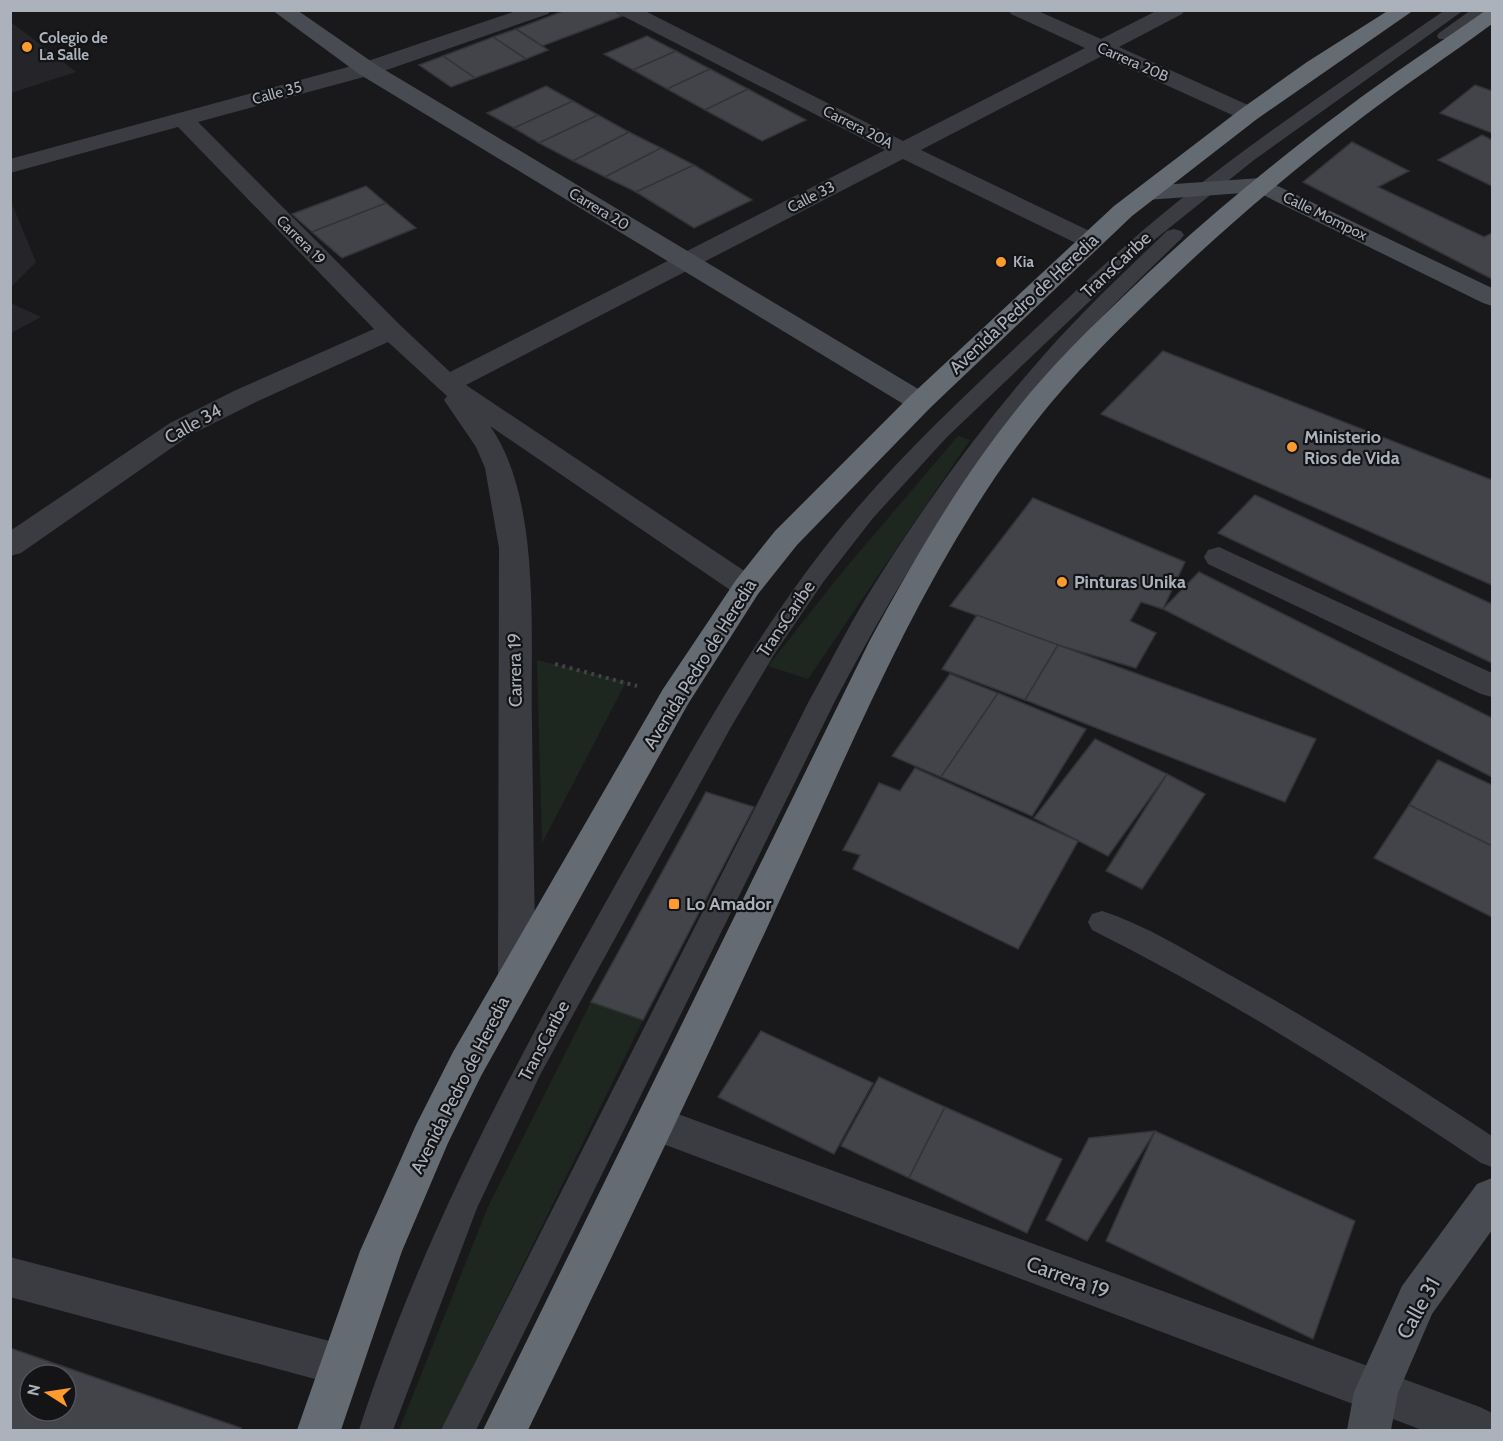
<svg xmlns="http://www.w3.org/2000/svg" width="1503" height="1441" font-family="Cabin,sans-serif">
<rect width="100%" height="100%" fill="#19191c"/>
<g fill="#252529">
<path d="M10 22H11L76 72 11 93Z"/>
<path d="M10 199 36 262 11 287H10Z"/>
<path d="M11 303 41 317 11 333Z"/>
</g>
<g fill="#1e271f">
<path d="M958 436 970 440 808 679 768 666 844 570Z"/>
<path d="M537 660 626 682 542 843Z"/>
<path d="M591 1002 643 1020 442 1430H399L488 1207Z"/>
</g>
<g fill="#434449" stroke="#333438" stroke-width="1.5" fill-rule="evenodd">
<path d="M566 10H613L622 16 542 46 516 29Z"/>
<path d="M516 29 542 46 548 50 526 59 493 37Z"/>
<path d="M647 36 676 51 633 70 604 54Z"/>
<path d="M493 37 526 59 475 78 443 56Z"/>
<path d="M676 51 710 69 667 89 633 70Z"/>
<path d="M443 56 475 78 451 87 419 65Z"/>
<path d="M710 69 748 89 705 110 667 89Z"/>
<path d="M1475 85 1492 91V133L1440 113Z"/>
<path d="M546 86 573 101 514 128 487 113Z"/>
<path d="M748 89 806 120 762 141 705 110Z"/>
<path d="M573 101 598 115 539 143 514 128Z"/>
<path d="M598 115 629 132 573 161 539 143Z"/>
<path d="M629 132 661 148 605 177 573 161Z"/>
<path d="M1482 135 1492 140V186L1438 160Z"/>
<path d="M1352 142 1409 171 1378 187 1484 237 1492 233V279L1303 182Z"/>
<path d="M661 148 694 165 636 192 605 177Z"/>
<path d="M694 165 752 200 694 228 636 192Z"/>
<path d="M366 186 386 203 312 232 292 214Z"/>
<path d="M386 203 416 228 342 258 312 232Z"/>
<path d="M1163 351 1492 480V585L1101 414Z"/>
<path d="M1255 495 1492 604V663L1218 533Z"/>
<path d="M1033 498 1185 562 1163 609 1141 602 1130 621 1156 633 1136 668 1058 645 950 606Z"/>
<path d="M1199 572 1492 718V777L1163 609Z"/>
<path d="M977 615 1058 645 1025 700 942 669Z"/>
<path d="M1058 645 1316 739 1285 802 1025 700Z"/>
<path d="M950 674 998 693 941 777 892 756Z"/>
<path d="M998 693 1086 729 1032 816 941 777Z"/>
<path d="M1095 739 1167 774 1108 856 1034 818Z"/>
<path d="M1438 760 1492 785V846L1409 805Z"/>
<path d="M915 768 1078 841 1018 949 853 869 860 855 843 850 879 783 900 791Z"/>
<path d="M1167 774 1205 794 1142 889 1106 871Z"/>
<path d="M706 792 754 807 643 1020 591 1002Z"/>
<path d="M1409 805 1492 846V917L1374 858Z"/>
<path d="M761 1031 873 1083 834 1154 718 1097Z"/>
<path d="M879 1077 945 1107 909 1178 841 1146Z"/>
<path d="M945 1107 1062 1159 1027 1233 909 1178Z"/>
<path d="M1155 1131 1087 1241 1046 1220 1089 1138Z"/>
<path d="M1155 1131 1355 1221 1313 1339 1106 1241Z"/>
<path d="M10 1348 241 1428 240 1430H10ZM30 1375H66V1411H30Z"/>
</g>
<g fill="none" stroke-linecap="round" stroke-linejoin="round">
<path stroke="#404348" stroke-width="4" stroke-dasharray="3 4.5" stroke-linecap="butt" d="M555 664 637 686"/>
<g fill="#3a3c41" fill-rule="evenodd">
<path d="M1445 10H1464L1254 160 1153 241 947 437 873 518 824 581 775 653 731 727 540 1075 477 1208 393 1430H359C426 1223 527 1041 634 852 702 733 768 611 858 507 912 444 973 388 1033 331 1080 287 1126 243 1176 203 1262 134 1354 73 1445 10Z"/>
<path d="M1471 10H1490L1451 39H1439L1437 36 1439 33Z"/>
<path d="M1174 229 1181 231 1184 235 1181 239C1135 283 1090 327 1048 376 963 474 896 586 835 701L476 1430H441L809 701C828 667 846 631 866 598 915 518 970 441 1031 370 1073 320 1120 276 1167 231Z"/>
<path d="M1102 911C1146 925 1188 952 1228 974 1319 1024 1406 1079 1492 1136V1167L1481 1163C1355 1078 1228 998 1092 930L1088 922 1092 914Z"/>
</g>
<g fill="#3a3c41" fill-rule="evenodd">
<path d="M519 10H551L548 14 375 74 198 122 400 325 450 372 885 150 619 14 616 10H643L903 141 1085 48 1011 14 1008 10H1036L1101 39 1158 10H1185L1182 14 1119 47 1257 109 1260 114 1257 119 1249 121 1241 119 1102 56 921 150 1100 236 1103 241 1100 246 1091 248 1082 246 903 159 466 385 758 580 762 587 758 594 747 597 736 594 490 426C542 499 530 636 532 724 533 807 534 891 536 974L530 985 517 989 504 985 498 974 499 548 485 468 476 447 444 400 447 396 388 342 256 402 190 435 21 553 10 556V531L170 423 236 390 374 329 178 127 10 173V159L359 64Z"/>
<path d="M1219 547 1492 673V697L1481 694 1208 564 1204 557 1208 550Z"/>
<path d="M656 1106 1480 1407 1492 1413V1430H1422L642 1136 636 1124 642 1112Z"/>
<path d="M10 1257 341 1344 357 1350 363 1365 357 1380 341 1386 10 1297Z"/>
</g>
<g fill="#484b51" fill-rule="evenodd">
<path d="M272 10H297L375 64 930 396 934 402 930 408 920 410 910 408 359 74Z"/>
<path d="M1261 178 1492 288V306L1483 303 1257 192 1146 200 1138 198 1134 193 1138 188 1146 186Z"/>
<path d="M1492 1178V1230L1432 1314 1398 1393 1391 1430H1347L1354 1392 1402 1286 1477 1184Z"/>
</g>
<g fill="#656b72" fill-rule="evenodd">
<path d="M1389 10H1414L1257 119 1132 216 930 408 797 545 758 594 688 704 481 1076 448 1143 402 1251 341 1430H297L360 1251 416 1125 453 1052 663 689 736 580 775 531 910 396 1114 206 1241 109 1307 62Z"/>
<path d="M1492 10V24C1450 55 1406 84 1364 116 1295 168 1228 225 1165 285 1125 323 1085 362 1050 404 935 543 865 716 790 878 705 1063 617 1247 528 1430H483L869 642C913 561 959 481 1017 409 1051 366 1090 328 1129 291 1197 226 1269 166 1344 110 1390 75 1438 44 1485 11Z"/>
</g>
</g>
<g fill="#fd9b2f" stroke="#141417" stroke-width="2">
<circle cx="27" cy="47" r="6"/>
<circle cx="1001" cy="262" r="6"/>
<circle cx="1292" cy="447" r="6"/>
<circle cx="1062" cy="582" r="6"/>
<rect x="668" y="898" width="12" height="12" rx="3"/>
</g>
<g text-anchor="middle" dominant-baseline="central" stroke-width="4.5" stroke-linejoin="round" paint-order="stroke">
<g font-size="15" font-weight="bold" fill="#abb2bc" stroke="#141417" text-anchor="start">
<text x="39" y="38">Colegio de<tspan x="39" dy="17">La Salle</tspan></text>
<text x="1013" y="262">Kia</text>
</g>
<g font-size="15" fill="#abb2bc" stroke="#141417">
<text transform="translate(1133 62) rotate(24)">Carrera 20B</text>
<text transform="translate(277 93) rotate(-15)">Calle 35</text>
<text transform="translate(858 127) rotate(27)">Carrera 20A</text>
<text transform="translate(811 197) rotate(-27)">Calle 33</text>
<text transform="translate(599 209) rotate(31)">Carrera 20</text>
<text transform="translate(1325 216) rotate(26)">Calle Mompox</text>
<text transform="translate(301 240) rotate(45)">Carrera 19</text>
</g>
<g font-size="18" fill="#abb2bc" stroke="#141417">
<text transform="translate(1116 265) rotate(-43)">TransCaribe</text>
<text transform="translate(1024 304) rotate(-43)">Avenida Pedro de Heredia</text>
<text transform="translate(193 424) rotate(-29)">Calle 34</text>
<text transform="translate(786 619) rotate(-56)">TransCaribe</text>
<text transform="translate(700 664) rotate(-58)">Avenida Pedro de Heredia</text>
<text transform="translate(515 670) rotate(-91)">Carrera 19</text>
<text transform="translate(544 1041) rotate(-62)">TransCaribe</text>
<text transform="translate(460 1085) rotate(-63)">Avenida Pedro de Heredia</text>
</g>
<g font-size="18" font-weight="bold" fill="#abb2bc" stroke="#141417" text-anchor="start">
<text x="1304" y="437">Ministerio<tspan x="1304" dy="21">Rios de Vida</tspan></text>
<text x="1074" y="582">Pinturas Unika</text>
<text x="686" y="904">Lo Amador</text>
</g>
<g font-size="21" fill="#abb2bc" stroke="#141417">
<text transform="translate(1068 1277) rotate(20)">Carrera 19</text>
<text transform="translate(1418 1308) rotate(-61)">Calle 31</text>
</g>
</g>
<rect width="1503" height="1441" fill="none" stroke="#abb2bc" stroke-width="24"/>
<g transform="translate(48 1393) rotate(282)"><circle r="28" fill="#141417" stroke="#505359" stroke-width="1.5"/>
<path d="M0-4.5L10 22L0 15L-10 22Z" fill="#fd9b2f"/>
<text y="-9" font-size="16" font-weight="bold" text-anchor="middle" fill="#abb2bc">N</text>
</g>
</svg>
